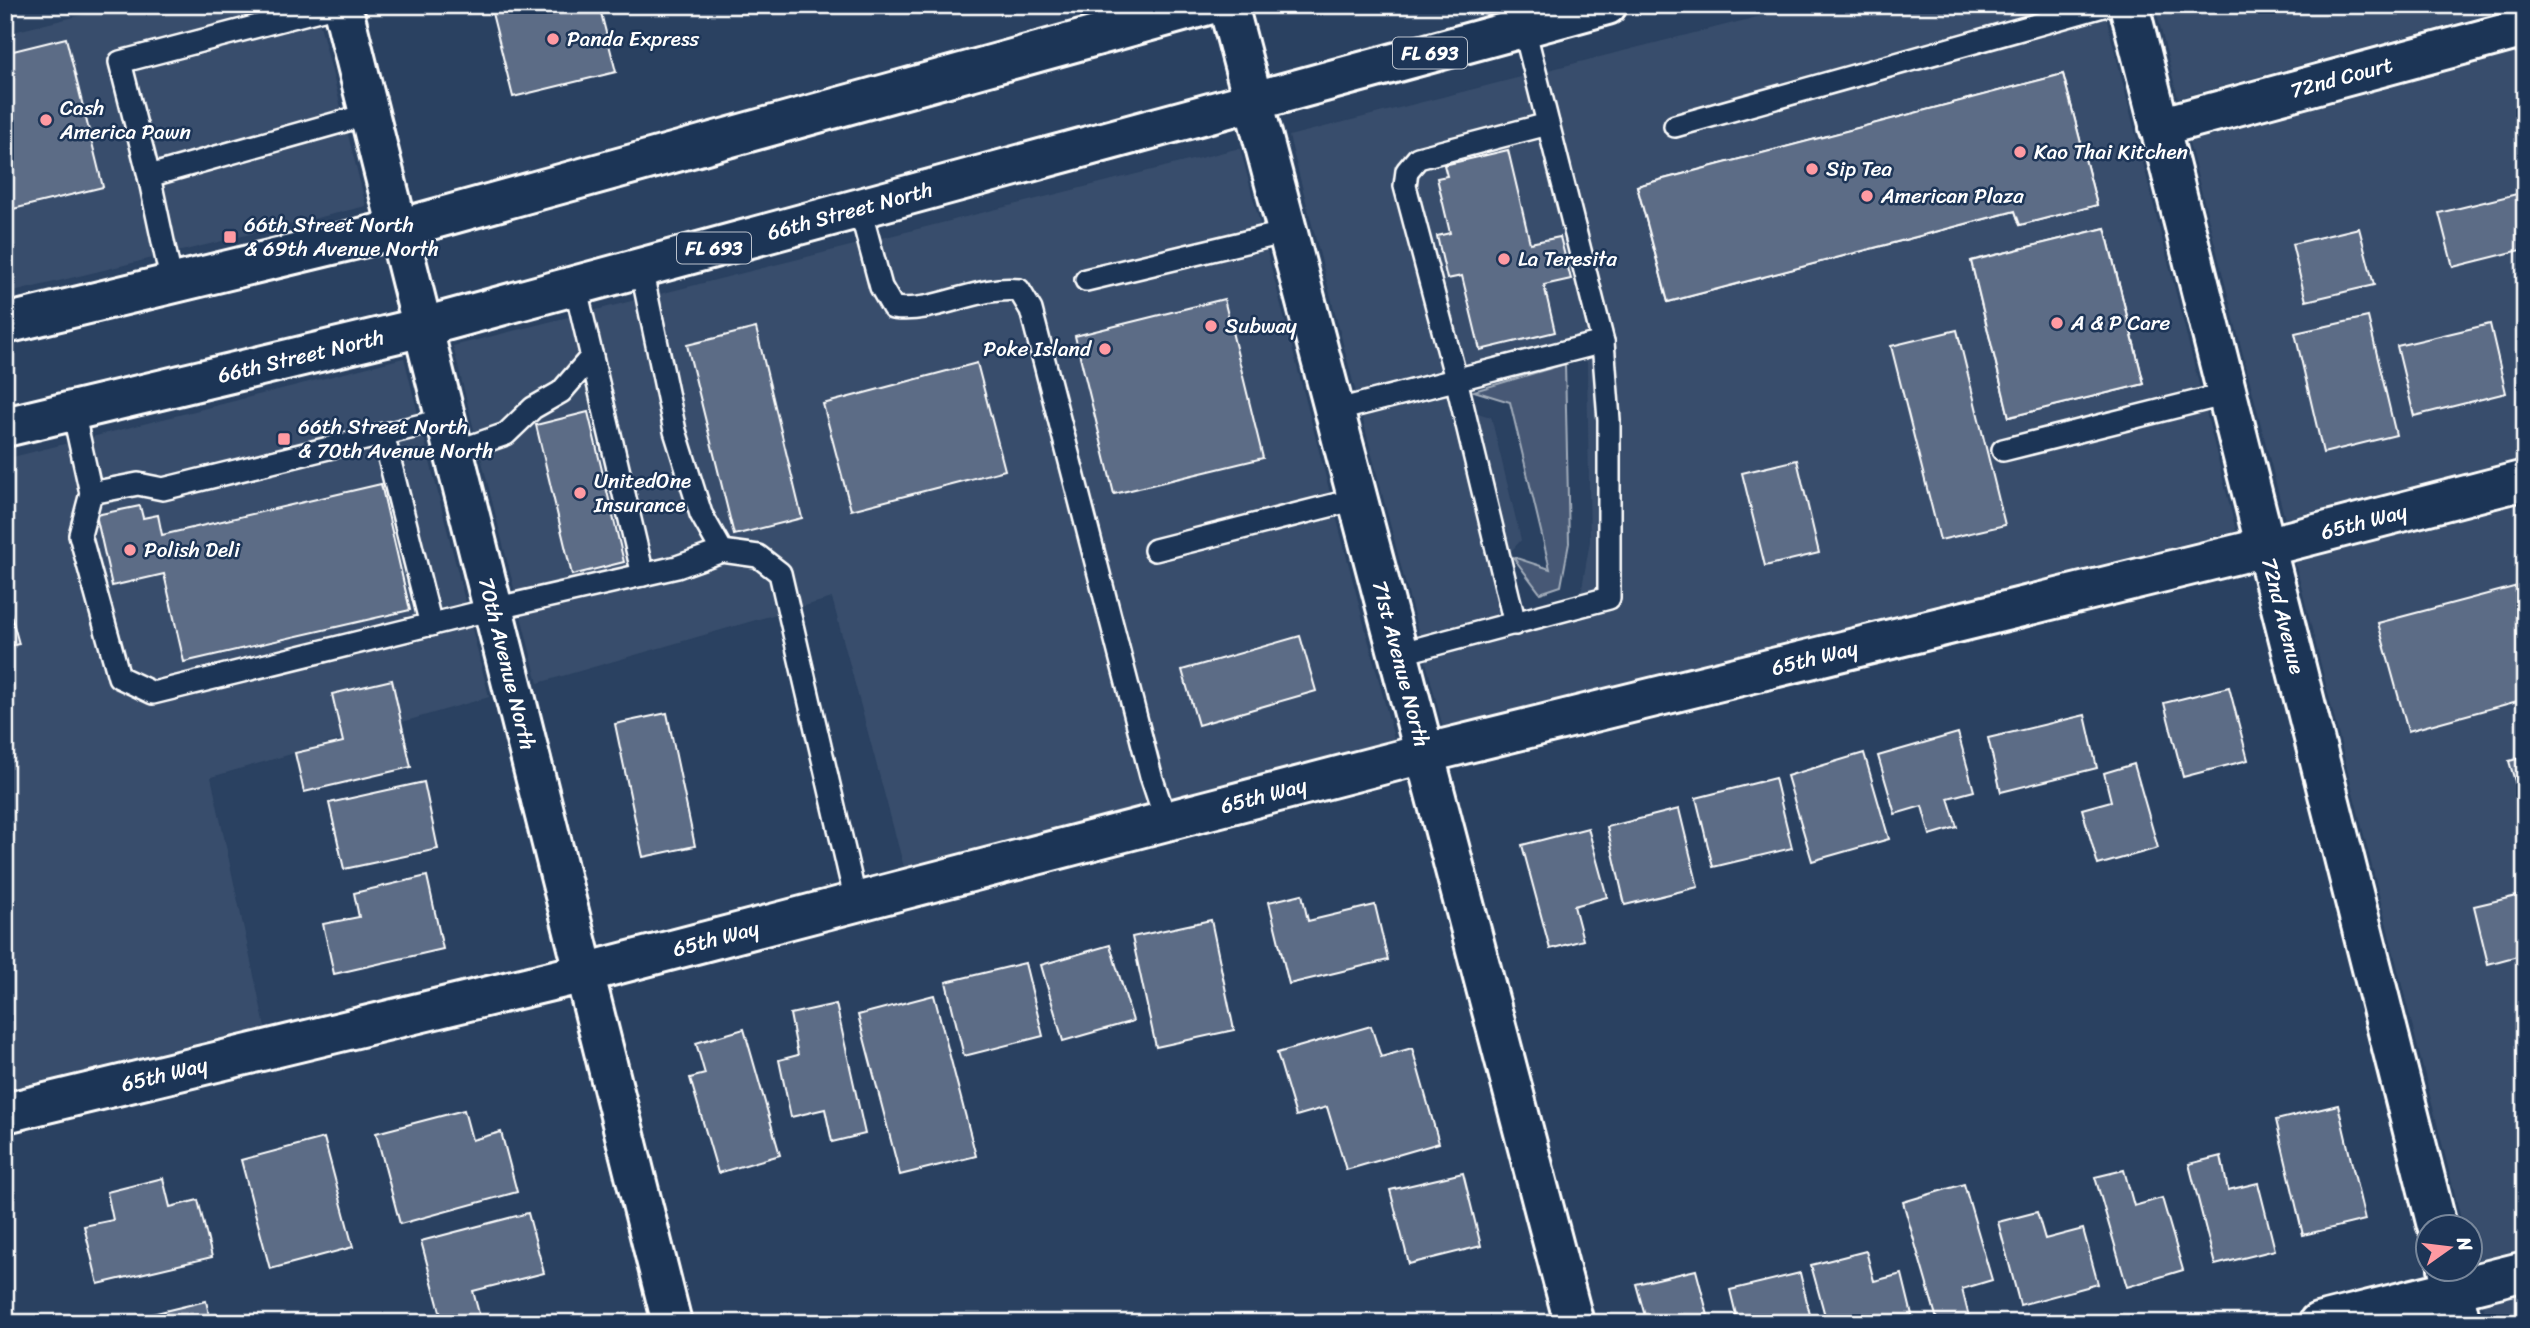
<svg xmlns="http://www.w3.org/2000/svg" width="2530" height="1328" font-family="Sriracha,sans-serif">
<rect width="100%" height="100%" fill="#2a4161"/>
<filter id="ink" filterUnits="userSpaceOnUse"><feTurbulence type="fractalNoise" baseFrequency=".0143" numOctaves="2"/><feDisplacementMap in="SourceGraphic" scale="14" xChannelSelector="R" yChannelSelector="G"/><feConvolveMatrix kernelMatrix="1 2 1 2 8 2 1 2 1" color-interpolation-filters="sRGB"/></filter>
<g filter="url(#ink)">
<g fill="#394e6c" fill-rule="evenodd">
<path d="M123 5H315L366 206 5 294V34Z"/>
<path d="M1805 5H2103L2236 531 1443 727 1289 136ZM1560 345 1587 362 1590 541 1582 588 1567 605 1546 611 1522 605 1496 568 1521 540 1491 417 1466 410 1469 373Z"/>
<path d="M2155 5H2523L2178 98Z"/>
<path d="M2525 51V457L2285 519 2189 142Z"/>
<path d="M1240 148 1394 739 904 867 832 598 538 683 453 346Z"/>
<path d="M404 358 489 697 211 777 265 1027 5 1090V459Z"/>
<path d="M2525 503V1248L2472 1261 2470 1226H2463L2295 562Z"/>
<path d="M2525 1294V1323H2487L2483 1304Z"/>
</g>
<path fill="#465975" stroke="#a2acba" stroke-width="2" d="M1565 364 1569 543 1561 586 1540 593 1513 557 1550 569 1510 402 1474 391Z"/>
<g fill="#5b6c86" stroke="#fff" stroke-width="2">
<path d="M490 5H599L616 72 513 97Z"/>
<path d="M2246 5H2284L2248 14Z"/>
<path d="M66 38 103 187 5 211V53Z"/>
<path d="M2063 74 2097 205 2020 225 2015 211 1668 302 1637 186Z"/>
<path d="M2063 74 2097 205 2020 225 2015 211 1668 302 1637 186Z"/>
<path d="M1508 150 1530 243 1560 237 1571 279 1544 285 1555 332 1480 350 1462 276 1447 279 1437 236 1450 233 1437 178 1447 176 1444 165Z"/>
<path d="M2525 192V249L2453 267 2439 213Z"/>
<path d="M2105 228 2144 384 2009 417 1971 261Z"/>
<path d="M2105 228 2144 384 2009 417 1971 261Z"/>
<path d="M2359 228 2374 285 2306 301 2292 244Z"/>
<path d="M1224 299 1263 458 1114 494 1075 336Z"/>
<path d="M2368 317 2396 435 2323 453 2295 333Z"/>
<path d="M2490 324 2506 393 2414 416 2397 346Z"/>
<path d="M756 328 802 518 734 535 687 345Z"/>
<path d="M1957 330 2005 525 1940 540 1891 346Z"/>
<path d="M977 363 1005 470 851 510 823 404Z"/>
<path d="M588 412 624 562 572 575 536 425Z"/>
<path d="M1797 460 1819 553 1765 566 1742 473Z"/>
<path d="M381 484 410 610 184 662 164 574 112 586 96 515 140 506 143 518 158 515 162 535Z"/>
<path d="M2525 584V699L2408 731 2378 623Z"/>
<path d="M5 593 19 644 5 647Z"/>
<path d="M1300 636 1316 691 1198 725 1182 670Z"/>
<path d="M392 680 411 767 304 792 295 753 343 742 332 694Z"/>
<path d="M2229 687 2248 760 2183 777 2164 703Z"/>
<path d="M667 713 695 846 643 857 615 724Z"/>
<path d="M2085 715 2097 768 2001 792 1988 738Z"/>
<path d="M1958 733 1974 791 1948 798 1957 827 1930 835 1922 806 1895 814 1878 756Z"/>
<path d="M1864 753 1889 839 1812 861 1787 776Z"/>
<path d="M2525 757V815L2509 761Z"/>
<path d="M2134 764 2158 848 2098 865 2082 809 2111 801 2104 773Z"/>
<path d="M1775 778 1792 848 1713 867 1696 798Z"/>
<path d="M424 782 438 849 344 869 329 803Z"/>
<path d="M1679 809 1698 887 1625 905 1607 827Z"/>
<path d="M1588 828 1607 897 1574 906 1583 940 1550 949 1522 845Z"/>
<path d="M427 876 443 949 334 974 323 924 359 917 354 893Z"/>
<path d="M1302 894 1308 921 1375 905 1388 960 1289 984 1269 902Z"/>
<path d="M2525 894V954L2488 964 2474 906Z"/>
<path d="M1211 920 1234 1030 1156 1047 1132 937Z"/>
<path d="M1110 945 1133 1021 1063 1041 1041 965Z"/>
<path d="M1025 963 1043 1036 964 1056 946 982Z"/>
<path d="M934 995 976 1156 900 1175 858 1015Z"/>
<path d="M836 1004 865 1134 832 1142 825 1109 791 1117 779 1060 798 1055 790 1014Z"/>
<path d="M1371 1026 1381 1057 1412 1048 1439 1143 1346 1170 1327 1107 1296 1116 1277 1053Z"/>
<path d="M744 1029 780 1155 718 1173 690 1078 705 1074 696 1043Z"/>
<path d="M2525 1066V1101L2518 1067Z"/>
<path d="M2338 1105 2365 1220 2303 1235 2276 1120Z"/>
<path d="M464 1110 472 1140 501 1132 517 1192 400 1224 376 1133Z"/>
<path d="M324 1138 353 1247 270 1269 241 1160Z"/>
<path d="M2221 1156 2228 1190 2258 1183 2275 1250 2215 1265 2189 1164Z"/>
<path d="M2124 1170 2134 1206 2162 1198 2183 1270 2127 1287 2095 1177Z"/>
<path d="M1463 1173 1481 1246 1409 1264 1390 1190Z"/>
<path d="M163 1178 170 1207 198 1200 212 1257 98 1284 84 1226 113 1220 107 1192Z"/>
<path d="M1964 1184 1992 1280 1962 1289 1970 1321 1938 1323 1903 1202Z"/>
<path d="M2037 1212 2045 1239 2083 1229 2098 1284 2020 1305 1998 1222Z"/>
<path d="M528 1213 544 1273 473 1291 481 1321 443 1323 421 1241Z"/>
<path d="M1866 1251 1874 1281 1902 1274 1914 1323H1827L1811 1265Z"/>
<path d="M1696 1270 1710 1323H1647L1636 1284Z"/>
<path d="M1800 1273 1812 1323H1738L1730 1290Z"/>
<path d="M206 1301 211 1323 119 1322Z"/>
</g>
<g fill="none" stroke-linecap="round" stroke-linejoin="round">
<g stroke="#fff" stroke-width="26">
<g id="service">
<path d="M1675 126 2107 5"/>
<path d="M149 176 369 114"/>
<path d="M860 209 881 287 893 308C936 314 976 285 1019 290L1031 310 1151 776 1166 821"/>
<path d="M641 268 675 431 701 514 722 551 758 556 780 573 856 902"/>
<path d="M1086 280 1287 232"/>
<path d="M172 284 149 176 120 62 338 5"/>
<path d="M575 285 643 575"/>
<path d="M73 411 91 493 80 535 119 677 153 693 493 609 677 567 722 551"/>
<path d="M1334 411 1603 342"/>
<path d="M383 434 431 625"/>
<path d="M2003 450 2227 394"/>
<path d="M454 452 506 434 533 408 561 392 592 356"/>
<path d="M91 493 138 484 163 489 446 419"/>
<path d="M1155 550 1357 499"/>
<path d="M1515 624 1456 379 1405 186 1407 171 1418 158 1548 124"/>
<path d="M1398 654 1609 598V420L1603 342 1524 28"/>
</g>
</g>
<g stroke="#fff" stroke-width="44">
<g id="minor">
<path id="s1" d="M1228 5 1574 1323"/>
<path id="s2" d="M2129 5 2437 1226"/>
<path id="s3" d="M2159 127 2525 28"/>
<path id="s4" d="M5 1113 584 973 1423 754 2266 547 2525 480"/>
<path d="M2448 1268 2461 1323"/>
<path d="M2318 1323 2525 1271"/>
</g>
</g>
<g stroke="#fff" stroke-width="44">
<g id="tertiary">
<path id="s5" d="M342 5 672 1323"/>
</g>
</g>
<g stroke="#fff" stroke-width="44">
<g id="primary">
<path d="M5 324 398 229 1208 5"/>
<path id="s6" d="M5 427 423 327 1607 5"/>
</g>
</g>
<use href="#service" stroke="#1d3557" stroke-width="21"/>
<use href="#minor" stroke="#1d3557" stroke-width="38"/>
<use href="#tertiary" stroke="#1d3557" stroke-width="38"/>
<use href="#primary" stroke="#1d3557" stroke-width="38"/>
</g>
</g>
<g fill="#ff9aa2" stroke="#1d3557" stroke-width="2.5">
<circle cx="553" cy="39" r="7"/>
<circle cx="46" cy="120" r="7"/>
<circle cx="2020" cy="152" r="7"/>
<circle cx="1812" cy="169" r="7"/>
<circle cx="1867" cy="196" r="7"/>
<rect x="223" y="230" width="14" height="14" rx="3.5"/>
<circle cx="1504" cy="259" r="7"/>
<circle cx="2057" cy="323" r="7"/>
<circle cx="1211" cy="326" r="7"/>
<circle cx="1105" cy="349" r="7"/>
<rect x="277" y="432" width="14" height="14" rx="3.5"/>
<circle cx="580" cy="493" r="7"/>
<circle cx="130" cy="550" r="7"/>
</g>
<g text-anchor="middle" dominant-baseline="central" stroke-width="5" stroke-linejoin="round" paint-order="stroke">
<g fill="#1d3557" stroke="#bbc2cd" stroke-width="2">
<rect x="1393" y="37.5" width="74" height="31" rx="5"/>
<rect x="677" y="232.5" width="74" height="31" rx="5"/>
</g>
<g font-size="19" font-weight="bold" fill="#fff">
<text x="1430" y="53">FL 693</text>
<text x="714" y="248">FL 693</text>
</g>
<g font-size="21" fill="#fff" stroke="#1d3557" text-anchor="start">
<text x="567" y="39">Panda Express</text>
<text x="60" y="108">Cash<tspan x="60" dy="24">America Pawn</tspan></text>
<text x="2034" y="152">Kao Thai Kitchen</text>
<text x="1826" y="169">Sip Tea</text>
<text x="1881" y="196">American Plaza</text>
<text x="244" y="225">66th Street North<tspan x="244" dy="24">&amp; 69th Avenue North</tspan></text>
<text x="1518" y="259">La Teresita</text>
<text x="2071" y="323">A &amp; P Care</text>
<text x="1225" y="326">Subway</text>
<text x="1091" y="349" text-anchor="end">Poke Island</text>
<text x="298" y="427">66th Street North<tspan x="298" dy="24">&amp; 70th Avenue North</tspan></text>
<text x="594" y="481">UnitedOne<tspan x="594" dy="24">Insurance</tspan></text>
<text x="144" y="550">Polish Deli</text>
</g>
<g font-size="21" fill="#fff" stroke="#1d3557">
<text stroke="none"><textPath href="#s3" startOffset="189">72nd Court</textPath></text>
<text stroke="none"><textPath href="#s6" startOffset="872">66th Street North</textPath></text>
<text stroke="none"><textPath href="#s6" startOffset="304">66th Street North</textPath></text>
<text stroke="none"><textPath href="#s4" startOffset="2432">65th Way</textPath></text>
<text stroke="none"><textPath href="#s2" startOffset="630">72nd Avenue</textPath></text>
<text stroke="none"><textPath href="#s4" startOffset="1866">65th Way</textPath></text>
<text stroke="none"><textPath href="#s5" startOffset="679">70th Avenue North</textPath></text>
<text stroke="none"><textPath href="#s1" startOffset="681">71st Avenue North</textPath></text>
<text stroke="none"><textPath href="#s4" startOffset="1298">65th Way</textPath></text>
<text stroke="none"><textPath href="#s4" startOffset="732">65th Way</textPath></text>
<text stroke="none"><textPath href="#s4" startOffset="164">65th Way</textPath></text>
</g>
</g>
<rect width="2530" height="1328" fill="none" stroke="#1d3557" stroke-width="28"/>
<rect x="14" y="14" width="2502" height="1300" fill="none" stroke="#fff" stroke-width="2.5" filter="url(#ink)"/>
<g transform="translate(2449 1248) rotate(76)"><circle r="33" fill="#1d3557" stroke="#77869a" stroke-width="2"/>
<path d="M0-5L12 26L0 18L-12 26Z" fill="#ff9aa2"/>
<text y="-10" font-size="19" font-weight="bold" text-anchor="middle" fill="#ffffff">N</text>
</g>
</svg>
